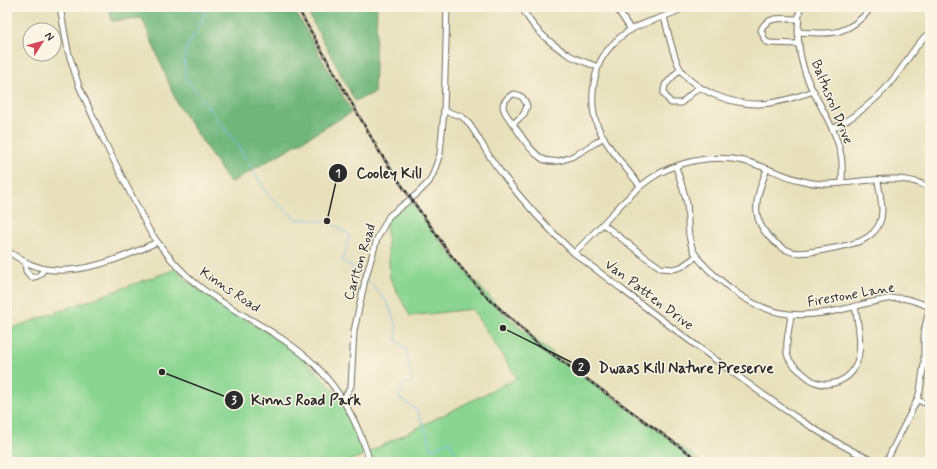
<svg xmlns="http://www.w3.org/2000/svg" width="937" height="469" font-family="Mynerve,sans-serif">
<rect width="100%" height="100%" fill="#fcf5e5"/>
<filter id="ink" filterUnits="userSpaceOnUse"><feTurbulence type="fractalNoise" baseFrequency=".025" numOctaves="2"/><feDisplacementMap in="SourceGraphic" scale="8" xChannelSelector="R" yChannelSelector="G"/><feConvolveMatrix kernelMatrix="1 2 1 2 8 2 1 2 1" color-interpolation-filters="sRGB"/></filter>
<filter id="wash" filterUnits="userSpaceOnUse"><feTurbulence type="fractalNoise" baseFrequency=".012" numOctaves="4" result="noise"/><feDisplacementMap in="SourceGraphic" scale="16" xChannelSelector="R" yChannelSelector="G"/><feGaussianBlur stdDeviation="0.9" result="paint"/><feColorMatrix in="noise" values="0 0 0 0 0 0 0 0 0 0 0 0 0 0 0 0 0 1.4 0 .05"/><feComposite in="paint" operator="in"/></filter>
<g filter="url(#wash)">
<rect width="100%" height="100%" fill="#e7e0bb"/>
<g fill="#8ad591" stroke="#5a805e">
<path d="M410 200 448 251 502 311 534 340 702 462H370L367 453 517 378 472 309 410 316 390 278 386 220Z"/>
<path d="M176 269 189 282 228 310 266 331 299 354 334 390 354 424 365 454 348 462H7V330Z"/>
</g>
<g fill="#6fb67b" stroke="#4d7053">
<path d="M109 7H293L352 112 230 183 178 105 142 18 112 21Z"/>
<path d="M305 7H377L374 93 355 101Z"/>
</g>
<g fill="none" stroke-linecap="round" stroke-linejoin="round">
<g stroke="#7abef0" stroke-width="1">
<path d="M195 7 205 15 184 53 185 77 239 147 268 195 296 219 327 221 350 235 342 261 356 269 363 276"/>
<path d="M367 279 387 302 397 328 396 341 406 348 412 383 403 384 399 398 417 410 428 436 432 449 442 445 449 441 460 462"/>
</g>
</g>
</g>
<g filter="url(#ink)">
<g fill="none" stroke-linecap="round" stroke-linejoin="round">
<g stroke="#6d6a5d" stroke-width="7">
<g id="minor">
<path d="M60 7 68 51 79 86 105 143 149 230C164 252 182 274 204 290 240 316 283 334 315 365 343 393 359 425 370 462"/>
<path d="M522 7C531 27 551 44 569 55 578 60 588 63 598 67"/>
<path d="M616 7 631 30"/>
<path d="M800 7C796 33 799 61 810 85 821 108 836 130 841 155 843 164 842 174 842 183"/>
<path d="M664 17C668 31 673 58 681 70 696 92 734 105 760 104 778 103 796 97 814 91"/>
<path d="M798 19C784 19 767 15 761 30L765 41 770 43 799 44"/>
<path d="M798 32C833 34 848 36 872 7"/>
<path d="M680 69 665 85 664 90V94L671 103H681L699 87"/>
<path d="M513 94C521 94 525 99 527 106L524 114 513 124C504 111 496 105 513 94Z"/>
<path d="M444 111 461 116 466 120C477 133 484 149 494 163 517 195 545 226 574 253 626 292 678 333 731 371 777 405 823 438 875 462"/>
<path d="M513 124C521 135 529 150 541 158 560 170 588 147 604 137"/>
<path d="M832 129C856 116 878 100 894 78 906 64 915 44 930 32"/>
<path d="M676 167C680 179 684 191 687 204 689 221 686 236 694 252 703 267 717 277 730 288 770 320 806 319 853 307 868 303 884 298 901 298 911 299 920 303 930 307"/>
<path d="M767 169C762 183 755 198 757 213 759 230 776 247 792 252 805 255 848 246 861 241 869 237 877 231 880 222 885 210 879 193 878 180"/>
<path d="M640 186C626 167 608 149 598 127 590 110 592 85 598 67 603 52 618 37 632 29 649 20 668 17 685 7"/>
<path d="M603 224 644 256 661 268 673 269 681 267 697 256"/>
<path d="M7 251 25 262 26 271 31 277C38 278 41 274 44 269"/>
<path d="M574 253C587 240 600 227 612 214 624 201 636 189 650 179 676 161 714 154 744 161 772 168 796 184 826 184 855 184 906 170 930 189"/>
<path d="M25 262C32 265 39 268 46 269 81 275 126 257 157 242"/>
<path d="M791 315C790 326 784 347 788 357 790 363 796 367 800 371 805 375 810 380 815 382 829 388 848 381 855 367 864 348 858 326 855 306"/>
<path d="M343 400 351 386 354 331 365 280 377 239 389 216 417 194 429 182 433 174 440 154 444 111 447 7"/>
<path d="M917 400 930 405"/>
<path d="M886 462 917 400 920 391 924 363V332L930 305"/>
</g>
</g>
<use href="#minor" stroke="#fff" stroke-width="5"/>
<g stroke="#2b2b2b" stroke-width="2.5">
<path id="rail" d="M297 7 379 151 398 180 450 254 468 276 486 296 537 343 701 462"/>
</g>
<use href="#rail" stroke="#fcf5e5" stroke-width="1" stroke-dasharray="3" stroke-linecap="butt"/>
</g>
</g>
<g text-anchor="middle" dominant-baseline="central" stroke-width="3" stroke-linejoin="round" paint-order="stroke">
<g font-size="14" fill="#2b2b2b" stroke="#fcf5e5">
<text transform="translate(832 102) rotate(68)">Baltusrol Drive</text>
<text transform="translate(360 262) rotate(-73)">Carlton Road</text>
<text transform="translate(230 290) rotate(34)">Kinns Road</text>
<text transform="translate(649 295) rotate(37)">Van Patten Drive</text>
<text transform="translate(851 295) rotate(-10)">Firestone Lane</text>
</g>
</g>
<path fill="none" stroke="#2b2b2b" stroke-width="1.5" d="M327 221L338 173M503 328L581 367M162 372L234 400"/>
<g fill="#2b2b2b" stroke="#fcf5e5" stroke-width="1.5">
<circle cx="327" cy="221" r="4"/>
<circle cx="503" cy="328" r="4"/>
<circle cx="162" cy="372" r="4"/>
<circle cx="338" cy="173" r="10"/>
<circle cx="581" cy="367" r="10"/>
<circle cx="234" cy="400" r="10"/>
</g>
<g font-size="12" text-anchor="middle" font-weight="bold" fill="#fff">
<text x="338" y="177">1</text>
<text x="581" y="371">2</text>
<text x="234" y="404">3</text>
</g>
<g font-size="15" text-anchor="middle" font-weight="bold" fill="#2b2b2b" stroke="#fcf5e5" stroke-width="3" stroke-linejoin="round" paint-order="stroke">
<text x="389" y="178">Cooley Kill</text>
<text x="686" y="373">Dwaas Kill Nature Preserve</text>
<text x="306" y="405">Kinns Road Park</text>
</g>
<rect width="937" height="469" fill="none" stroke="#fcf5e5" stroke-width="24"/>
<g transform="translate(42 42) rotate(53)"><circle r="19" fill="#fcf5e5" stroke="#a8a49b"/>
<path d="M0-3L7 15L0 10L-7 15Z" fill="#d1495b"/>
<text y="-6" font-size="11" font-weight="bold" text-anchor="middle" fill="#2b2b2b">N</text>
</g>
</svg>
